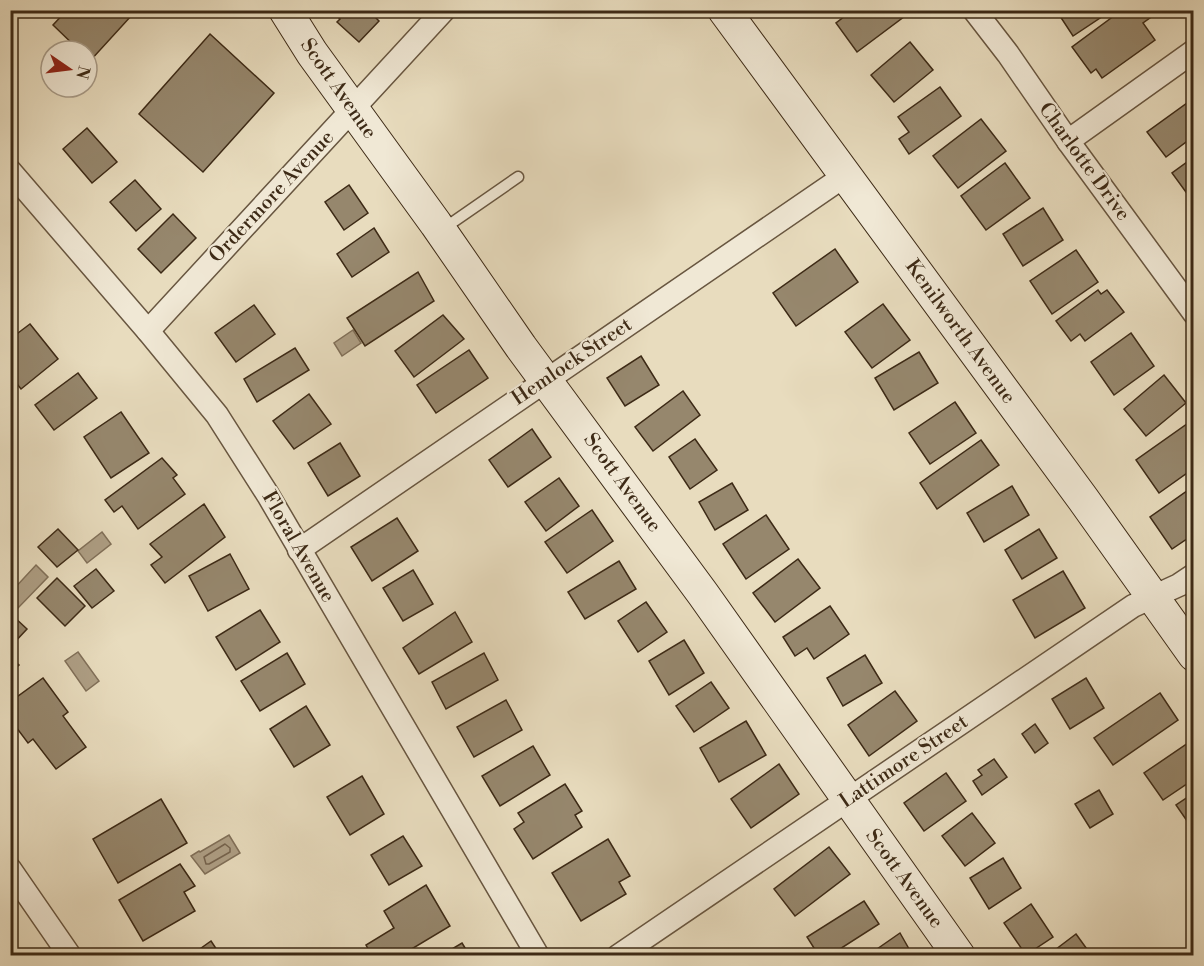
<svg xmlns="http://www.w3.org/2000/svg" width="1204" height="966" font-family="'Libre Bodoni',serif">
<rect width="100%" height="100%" fill="#e8dcbe"/>
<filter id="stains"><feTurbulence type="fractalNoise" baseFrequency=".00333" numOctaves="4"/><feColorMatrix values="0 0 0 0 .2 0 0 0 0 .09 0 0 0 0 .02 0 0 0 .5 -.17"/></filter>
<radialGradient id="worn" r=".72"><stop offset=".6" stop-color="#630" stop-opacity="0"/><stop offset="1" stop-color="#630" stop-opacity=".3"/></radialGradient>
<g fill="#ae9f85" stroke="#817059" stroke-width="1.5">
<path d="M353 330 361 343 342 356 334 343Z"/>
<path d="M102 532 111 544 87 563 78 551Z"/>
<path d="M36 565 48 577 18 608 11 601V592Z"/>
<path d="M78 652 99 681 86 691 65 661Z"/>
<path d="M229 835 240 853 205 874 191 856 199 851 200 852Z"/>
</g>
<g fill="none" stroke-linecap="round" stroke-linejoin="round">
<path stroke="#76644e" stroke-width="1.5" d="M225 844 230 848V852L209 864H206L204 857Z"/>
</g>
<g fill="#96876d" stroke="#3d2a16" stroke-width="1.5">
<path d="M67 10H128L132 15 90 61 87 58V51H80L53 25Z"/>
<path d="M331 10H368L379 21 359 42 337 22 340 19Z"/>
<path d="M822 10H835L827 17Z"/>
<path d="M853 10H901L905 16 857 52 836 23Z"/>
<path d="M1056 10H1103L1106 14 1073 36Z"/>
<path d="M1122 10H1156L1157 13 1143 23 1155 40 1102 78 1096 69 1091 73 1072 47Z"/>
<path d="M210 34 274 93 203 172 139 114Z"/>
<path d="M910 42 933 70 894 102 871 75Z"/>
<path d="M940 87 961 116 909 154 899 139 909 132 898 117Z"/>
<path d="M1194 98V136L1166 157 1147 132Z"/>
<path d="M981 119 1006 151 958 188 933 156Z"/>
<path d="M87 128 117 162 92 183 63 149Z"/>
<path d="M1194 157V197L1191 199 1172 173Z"/>
<path d="M1005 163 1030 198 986 230 961 196Z"/>
<path d="M135 180 161 209 136 231 110 202Z"/>
<path d="M349 185 368 213 344 230 325 202Z"/>
<path d="M1043 208 1063 240 1023 266 1003 234Z"/>
<path d="M173 214 196 238 161 273 138 249Z"/>
<path d="M374 228 389 252 352 277 337 254Z"/>
<path d="M835 249 858 282 796 326 773 293Z"/>
<path d="M1076 250 1098 282 1052 314 1030 281Z"/>
<path d="M418 272 434 301 365 346 347 318Z"/>
<path d="M1098 290 1101 294 1107 290 1124 312 1085 341 1080 334 1071 341 1056 321Z"/>
<path d="M883 304 910 340 872 368 845 332Z"/>
<path d="M254 305 275 334 236 362 215 333Z"/>
<path d="M443 315 464 339 414 377 395 351Z"/>
<path d="M30 324 58 359 21 389 10 375V339Z"/>
<path d="M1131 333 1154 366 1114 395 1091 362Z"/>
<path d="M295 348 309 370 257 402 244 379Z"/>
<path d="M469 350 488 378 436 413 417 385Z"/>
<path d="M919 352 938 383 894 410 875 378Z"/>
<path d="M641 356 659 385 625 406 607 378Z"/>
<path d="M78 373 97 398 54 430 35 405Z"/>
<path d="M1164 375 1186 403 1146 436 1124 409Z"/>
<path d="M683 391 700 415 653 451 635 427Z"/>
<path d="M309 394 331 424 294 449 273 421Z"/>
<path d="M955 402 976 433 930 464 909 433Z"/>
<path d="M121 412 149 453 111 478 84 437Z"/>
<path d="M1194 419V468L1159 493 1136 460Z"/>
<path d="M532 429 551 457 508 487 489 460Z"/>
<path d="M695 439 717 470 690 489 669 457Z"/>
<path d="M981 440 999 465 937 509 920 483Z"/>
<path d="M340 443 360 476 328 496 308 463Z"/>
<path d="M162 458 177 475 173 478 185 494 138 529 122 506 114 512 105 500Z"/>
<path d="M559 478 579 506 546 531 525 502Z"/>
<path d="M732 483 748 510 715 530 699 502Z"/>
<path d="M1012 486 1029 515 984 542 967 513Z"/>
<path d="M1194 486V534L1172 549 1150 517Z"/>
<path d="M204 504 225 537 165 583 151 565 162 557 150 544Z"/>
<path d="M592 510 613 541 567 573 545 542Z"/>
<path d="M766 515 789 549 746 579 723 544Z"/>
<path d="M397 518 418 551 372 581 351 547Z"/>
<path d="M58 529 78 550 57 567 38 547Z"/>
<path d="M1039 529 1057 558 1022 579 1005 550Z"/>
<path d="M230 554 249 589 208 611 189 576Z"/>
<path d="M798 559 820 588 775 622 753 593Z"/>
<path d="M619 561 636 589 585 619 568 592Z"/>
<path d="M96 569 114 591 92 608 74 586Z"/>
<path d="M413 570 433 604 403 621 383 588Z"/>
<path d="M1063 571 1085 608 1035 638 1013 600Z"/>
<path d="M57 578 85 606 65 626 37 598Z"/>
<path d="M646 602 667 632 638 652 618 621Z"/>
<path d="M830 606 849 634 814 659 807 648 795 656 783 637Z"/>
<path d="M260 610 280 642 236 670 216 637Z"/>
<path d="M455 612 472 642 419 674 403 648Z"/>
<path d="M13 616 27 629 10 647V618Z"/>
<path d="M684 640 704 673 669 695 649 661Z"/>
<path d="M287 653 305 684 260 711 241 681Z"/>
<path d="M484 653 498 680 446 709 432 682Z"/>
<path d="M865 655 882 683 843 706 827 678Z"/>
<path d="M10 657 19 665 10 673Z"/>
<path d="M43 678 68 712 63 716 86 747 56 769 33 739 28 743 10 719V702Z"/>
<path d="M1086 678 1104 708 1070 729 1052 699Z"/>
<path d="M711 682 729 708 694 732 676 706Z"/>
<path d="M895 691 917 721 869 756 848 725Z"/>
<path d="M1160 693 1178 720 1113 765 1094 738Z"/>
<path d="M506 700 522 730 474 757 457 727Z"/>
<path d="M306 706 330 745 294 767 270 729Z"/>
<path d="M746 721 766 755 719 782 700 748Z"/>
<path d="M1035 724 1048 743 1035 753 1022 734Z"/>
<path d="M1194 739V779L1163 800 1144 773Z"/>
<path d="M533 746 550 775 500 806 482 776Z"/>
<path d="M994 759 1007 777 982 795 973 781 982 775 978 770Z"/>
<path d="M779 764 799 794 751 828 731 799Z"/>
<path d="M946 773 966 801 924 831 904 803Z"/>
<path d="M362 776 384 814 350 835 327 797Z"/>
<path d="M565 784 582 811 575 815 582 827 533 859 514 829 524 822 518 813Z"/>
<path d="M1099 790 1113 814 1090 828 1075 804Z"/>
<path d="M1194 793V831L1176 805Z"/>
<path d="M161 799 187 843 118 883 93 839Z"/>
<path d="M972 813 995 843 965 866 942 836Z"/>
<path d="M403 836 422 866 389 885 371 855Z"/>
<path d="M608 839 630 876 619 882 626 894 581 921 552 873Z"/>
<path d="M829 847 850 874 795 916 774 889Z"/>
<path d="M1003 858 1021 888 989 909 970 878Z"/>
<path d="M180 864 195 886 184 892 195 911 143 941 119 900Z"/>
<path d="M426 885 450 926 400 956H372L366 945 394 928 384 911Z"/>
<path d="M864 901 879 924 829 956H819L807 937Z"/>
<path d="M1031 904 1053 937 1026 955 1004 923Z"/>
<path d="M900 933 913 956H867Z"/>
<path d="M1076 934 1092 956H1047Z"/>
<path d="M211 941 221 956H190Z"/>
<path d="M462 943 470 956H440Z"/>
</g>
<g fill="none" stroke-linecap="round" stroke-linejoin="round">
<g stroke="#685640" stroke-width="13">
<path id="lane" d="M443 229 518 177"/>
</g>
<g stroke="#685640" stroke-width="25">
<g id="street">
<path d="M974 10 1008 54 1068 141 1194 313"/>
<path d="M1068 141 1194 51"/>
<path d="M10 171 148 331 217 415 268 495 538 956"/>
<path d="M148 331 444 10"/>
<path d="M299 550 846 175"/>
<path d="M10 869 70 956"/>
<path d="M618 956 1133 606 1179 585 1194 575"/>
</g>
</g>
<g stroke="#3d2a16" stroke-width="34">
<g id="secondary">
<path d="M285 10 312 53 436 224 521 347 703 594 959 956"/>
<path d="M724 10 1083 499 1194 655"/>
</g>
</g>
<use href="#lane" stroke="#f0e8d5" stroke-width="10"/>
<use href="#street" stroke="#f0e8d5" stroke-width="22"/>
<use href="#secondary" stroke="#f0e8d5" stroke-width="32"/>
</g>
<g text-anchor="middle" dominant-baseline="central" stroke-width="4.5" stroke-linejoin="round" paint-order="stroke">
<g font-size="20" fill="#3d2a16" stroke="#f0e8d5">
<text transform="translate(338 89) rotate(55)">Scott Avenue</text>
<text transform="translate(1084 162) rotate(54)">Charlotte Drive</text>
<text transform="translate(272 197) rotate(-47)">Ordermore Avenue</text>
<text transform="translate(960 332) rotate(54)">Kenilworth Avenue</text>
<text transform="translate(572 362) rotate(-34)">Hemlock Street</text>
<text transform="translate(622 483) rotate(54)">Scott Avenue</text>
<text transform="translate(298 547) rotate(60)">Floral Avenue</text>
<text transform="translate(904 762) rotate(-34)">Lattimore Street</text>
<text transform="translate(904 879) rotate(54)">Scott Avenue</text>
</g>
</g>
<rect width="1204" height="966" fill="none" stroke="#e8dcbe" stroke-width="36"/>
<rect x="12" y="12" width="1180" height="942" fill="none" stroke="#3d2a16" stroke-width="3"/>
<rect x="18" y="18" width="1168" height="930" fill="none" stroke="#3d2a16" stroke-width="1.5"/>
<g transform="translate(69 69) rotate(104)"><circle r="28" fill="#f0e8d5" stroke="#a89c89" stroke-width="1.5"/>
<path d="M0-4.5L10 22L0 15L-10 22Z" fill="#8f2418"/>
<text y="-9" font-size="16" font-weight="bold" text-anchor="middle" fill="#3d2a16">N</text>
</g>
<rect width="100%" height="100%" filter="url(#stains)"/>
<rect width="100%" height="100%" fill="url(#worn)"/>
</svg>
